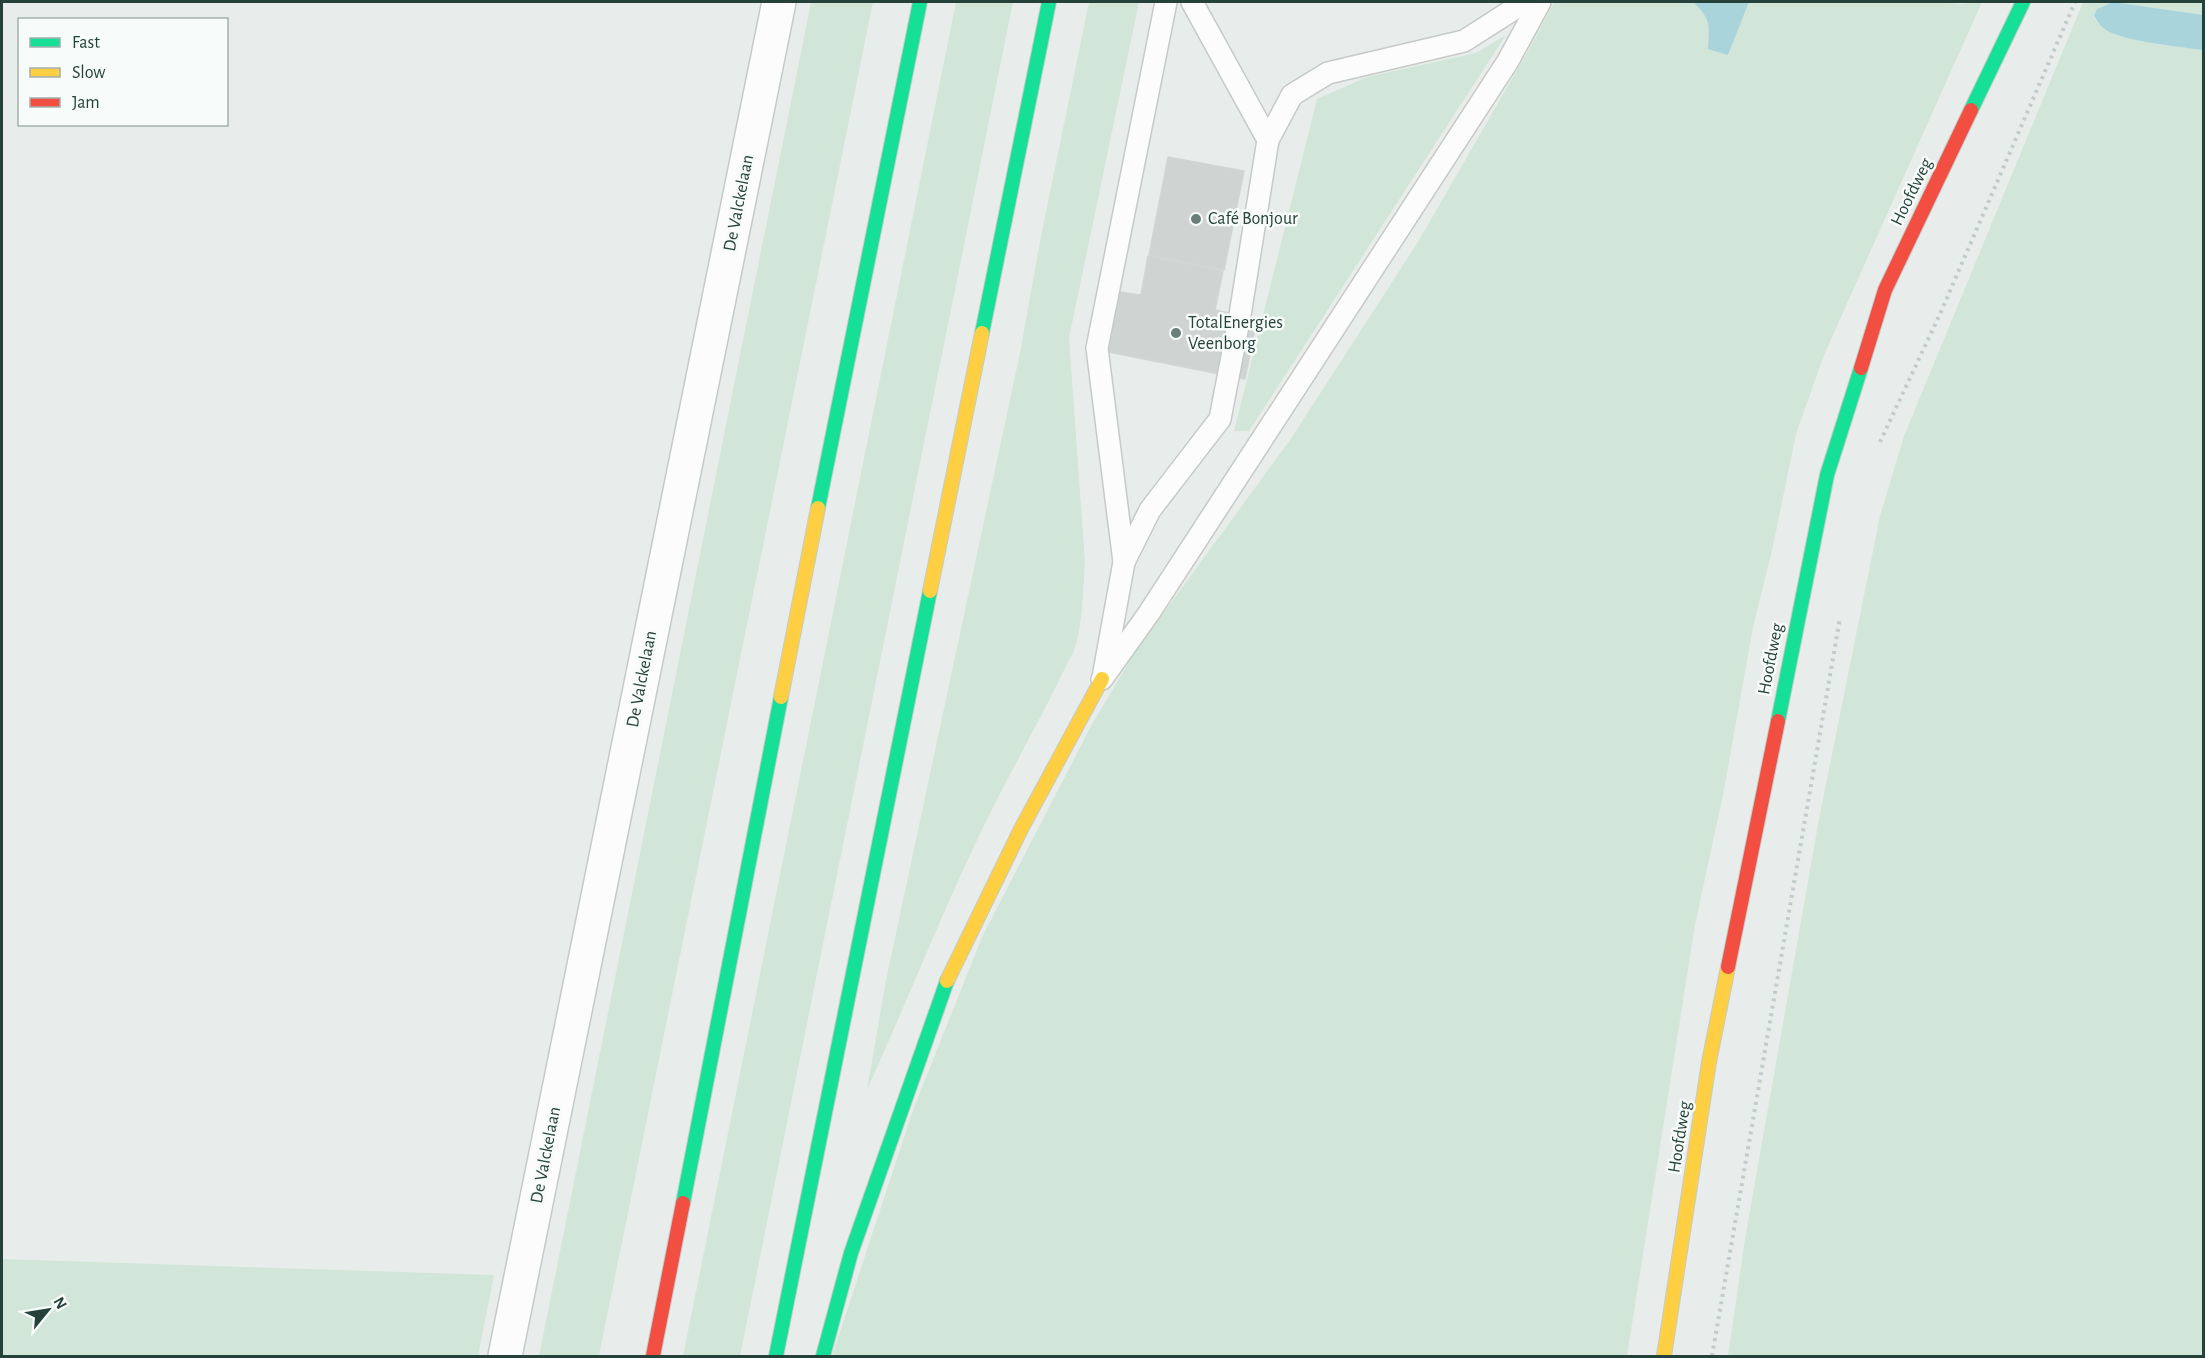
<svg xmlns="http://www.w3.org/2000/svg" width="2205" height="1358" font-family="'Alegreya Sans',sans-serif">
<rect width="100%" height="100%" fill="#e8edeb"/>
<g fill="#d1e6d8">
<path d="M811 2H873L599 1356H539Z"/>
<path d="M956 2H1013L740 1356H683Z"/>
<path d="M1089 2H1139L1069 338 1085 562C1083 588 1083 642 1068 662 1040 721 1007 777 979 836 939 920 905 1006 867 1090L886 980 1021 348 1040 241Z"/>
<path d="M1554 2H1693L1704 12 1710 31 1728 55 1749 2H1933L1962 4 1982 2 1824 355 1796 434 1773 546 1753 627 1724 790 1695 925 1627 1356H832L913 1110 982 937 1091 726 1135 652 1290 440 1418 242 1532 44Z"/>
<path d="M2083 2H2203V15L2113 2 2097 9 2094 18C2099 22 2101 27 2107 30 2130 43 2177 46 2203 50V1356H1728L1745 1239 1819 819 1880 516 1904 436Z"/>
<path d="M1506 35 1249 431H1234L1317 99 1367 77 1476 53Z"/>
<path d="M2 1259 494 1275 478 1356H2Z"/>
</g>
<g fill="#a9d4db">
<path d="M1693 2H1749L1728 55 1708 49C1710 26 1710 17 1693 2Z"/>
<path d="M2113 2 2203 15V50C2182 47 2116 41 2102 27 2099 24 2096 19 2094 16L2097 9Z"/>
</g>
<g fill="#cfd4d2" stroke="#d1d6d4" stroke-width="1.5">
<path d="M1168 157 1244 171 1224 270 1149 255Z"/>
<path d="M1148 256 1223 271 1215 310 1257 319 1245 379 1103 351 1114 291 1141 295Z"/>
</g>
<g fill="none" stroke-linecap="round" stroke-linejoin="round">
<g stroke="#c5cac8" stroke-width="24">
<g id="lane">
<path d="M1268 140 1292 95 1328 73 1464 41 1525 2"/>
<path d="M1124 562 1150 510 1220 419 1240 315 1268 140 1192 2"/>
<path d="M1104 672 1124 562 1097 348 1166 2"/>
<path d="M1102 679 1149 613 1508 61 1540 2"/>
</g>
</g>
<g stroke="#c5cac8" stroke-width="36">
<path id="street" d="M505 1356 779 2"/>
</g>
<g stroke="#c3cbc8" stroke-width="16">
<g id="fast">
<path d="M1971 110 2023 2"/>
<path d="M982 333 1049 2"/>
<path d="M818 508 920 2"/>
<path d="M1778 721 1827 475 1861 368"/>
<path d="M683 1203 781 697"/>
<path d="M776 1356 930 591"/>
<path d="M823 1356 851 1253 947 981"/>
</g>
</g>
<g stroke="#c3cbc8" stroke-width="16">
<g id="slow">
<path d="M930 591 982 333"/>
<path d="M781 697 818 508"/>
<path d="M947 981 1021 829 1102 679"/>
<path d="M1664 1356 1709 1062 1728 967"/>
</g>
</g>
<g stroke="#c3cbc8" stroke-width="16">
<g id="jam">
<path d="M1861 368 1885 290 1971 110"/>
<path d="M1728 967 1778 721"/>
<path d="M653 1356 683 1203"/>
</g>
</g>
<g stroke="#c3ccca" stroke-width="4" stroke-dasharray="3 4.5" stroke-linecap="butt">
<path d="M1880 442 1940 314 2075 2"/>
<path d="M1712 1356 1840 618"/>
</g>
<use href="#lane" stroke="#fcfcfc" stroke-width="21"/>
<use href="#street" stroke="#fcfcfc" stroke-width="33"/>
<use href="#fast" stroke="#16e098" stroke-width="14"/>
<use href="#slow" stroke="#ffcf43" stroke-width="14"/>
<use href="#jam" stroke="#f24e42" stroke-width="14"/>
</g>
<g fill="#697e78" stroke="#f7fbf9" stroke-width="2">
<circle cx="1196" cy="219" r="6"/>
<circle cx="1176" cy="333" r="6"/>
</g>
<g text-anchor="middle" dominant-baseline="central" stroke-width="5" stroke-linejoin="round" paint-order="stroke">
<g font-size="18" fill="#24423a" stroke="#f7fbf9">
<text transform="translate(1912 192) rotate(-64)">Hoofdweg</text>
<text transform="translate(739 203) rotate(-79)">De Valckelaan</text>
<text transform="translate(1771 659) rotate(-79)">Hoofdweg</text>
<text transform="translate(642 679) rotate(-79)">De Valckelaan</text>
<text transform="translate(1680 1137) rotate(-81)">Hoofdweg</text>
<text transform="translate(546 1155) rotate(-79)">De Valckelaan</text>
</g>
<g font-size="18" fill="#24423a" stroke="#f7fbf9" text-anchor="start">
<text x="1208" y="219">Café Bonjour</text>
<text x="1188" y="323">TotalEnergies<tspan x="1188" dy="21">Veenborg</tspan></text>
</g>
</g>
<rect width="2205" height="1358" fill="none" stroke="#24423a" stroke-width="6"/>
<rect x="18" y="18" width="210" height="108" fill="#f7fbf9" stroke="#a3b1ad" stroke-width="1.5"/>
<rect x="30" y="38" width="30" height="9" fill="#16e098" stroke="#a3b1ad" stroke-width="1.5"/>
<text x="72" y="48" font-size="18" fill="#24423a">Fast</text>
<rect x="30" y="68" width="30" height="9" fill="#ffcf43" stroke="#a3b1ad" stroke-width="1.5"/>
<text x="72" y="78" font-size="18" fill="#24423a">Slow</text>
<rect x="30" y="98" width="30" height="9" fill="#f24e42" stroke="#a3b1ad" stroke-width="1.5"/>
<text x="72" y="108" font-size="18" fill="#24423a">Jam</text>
<g transform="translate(48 1310) rotate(60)" stroke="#f7fbf9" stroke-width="4.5" paint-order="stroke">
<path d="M0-4.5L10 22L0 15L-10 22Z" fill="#24423a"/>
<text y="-9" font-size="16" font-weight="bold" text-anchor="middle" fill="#24423a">N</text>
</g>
</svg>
